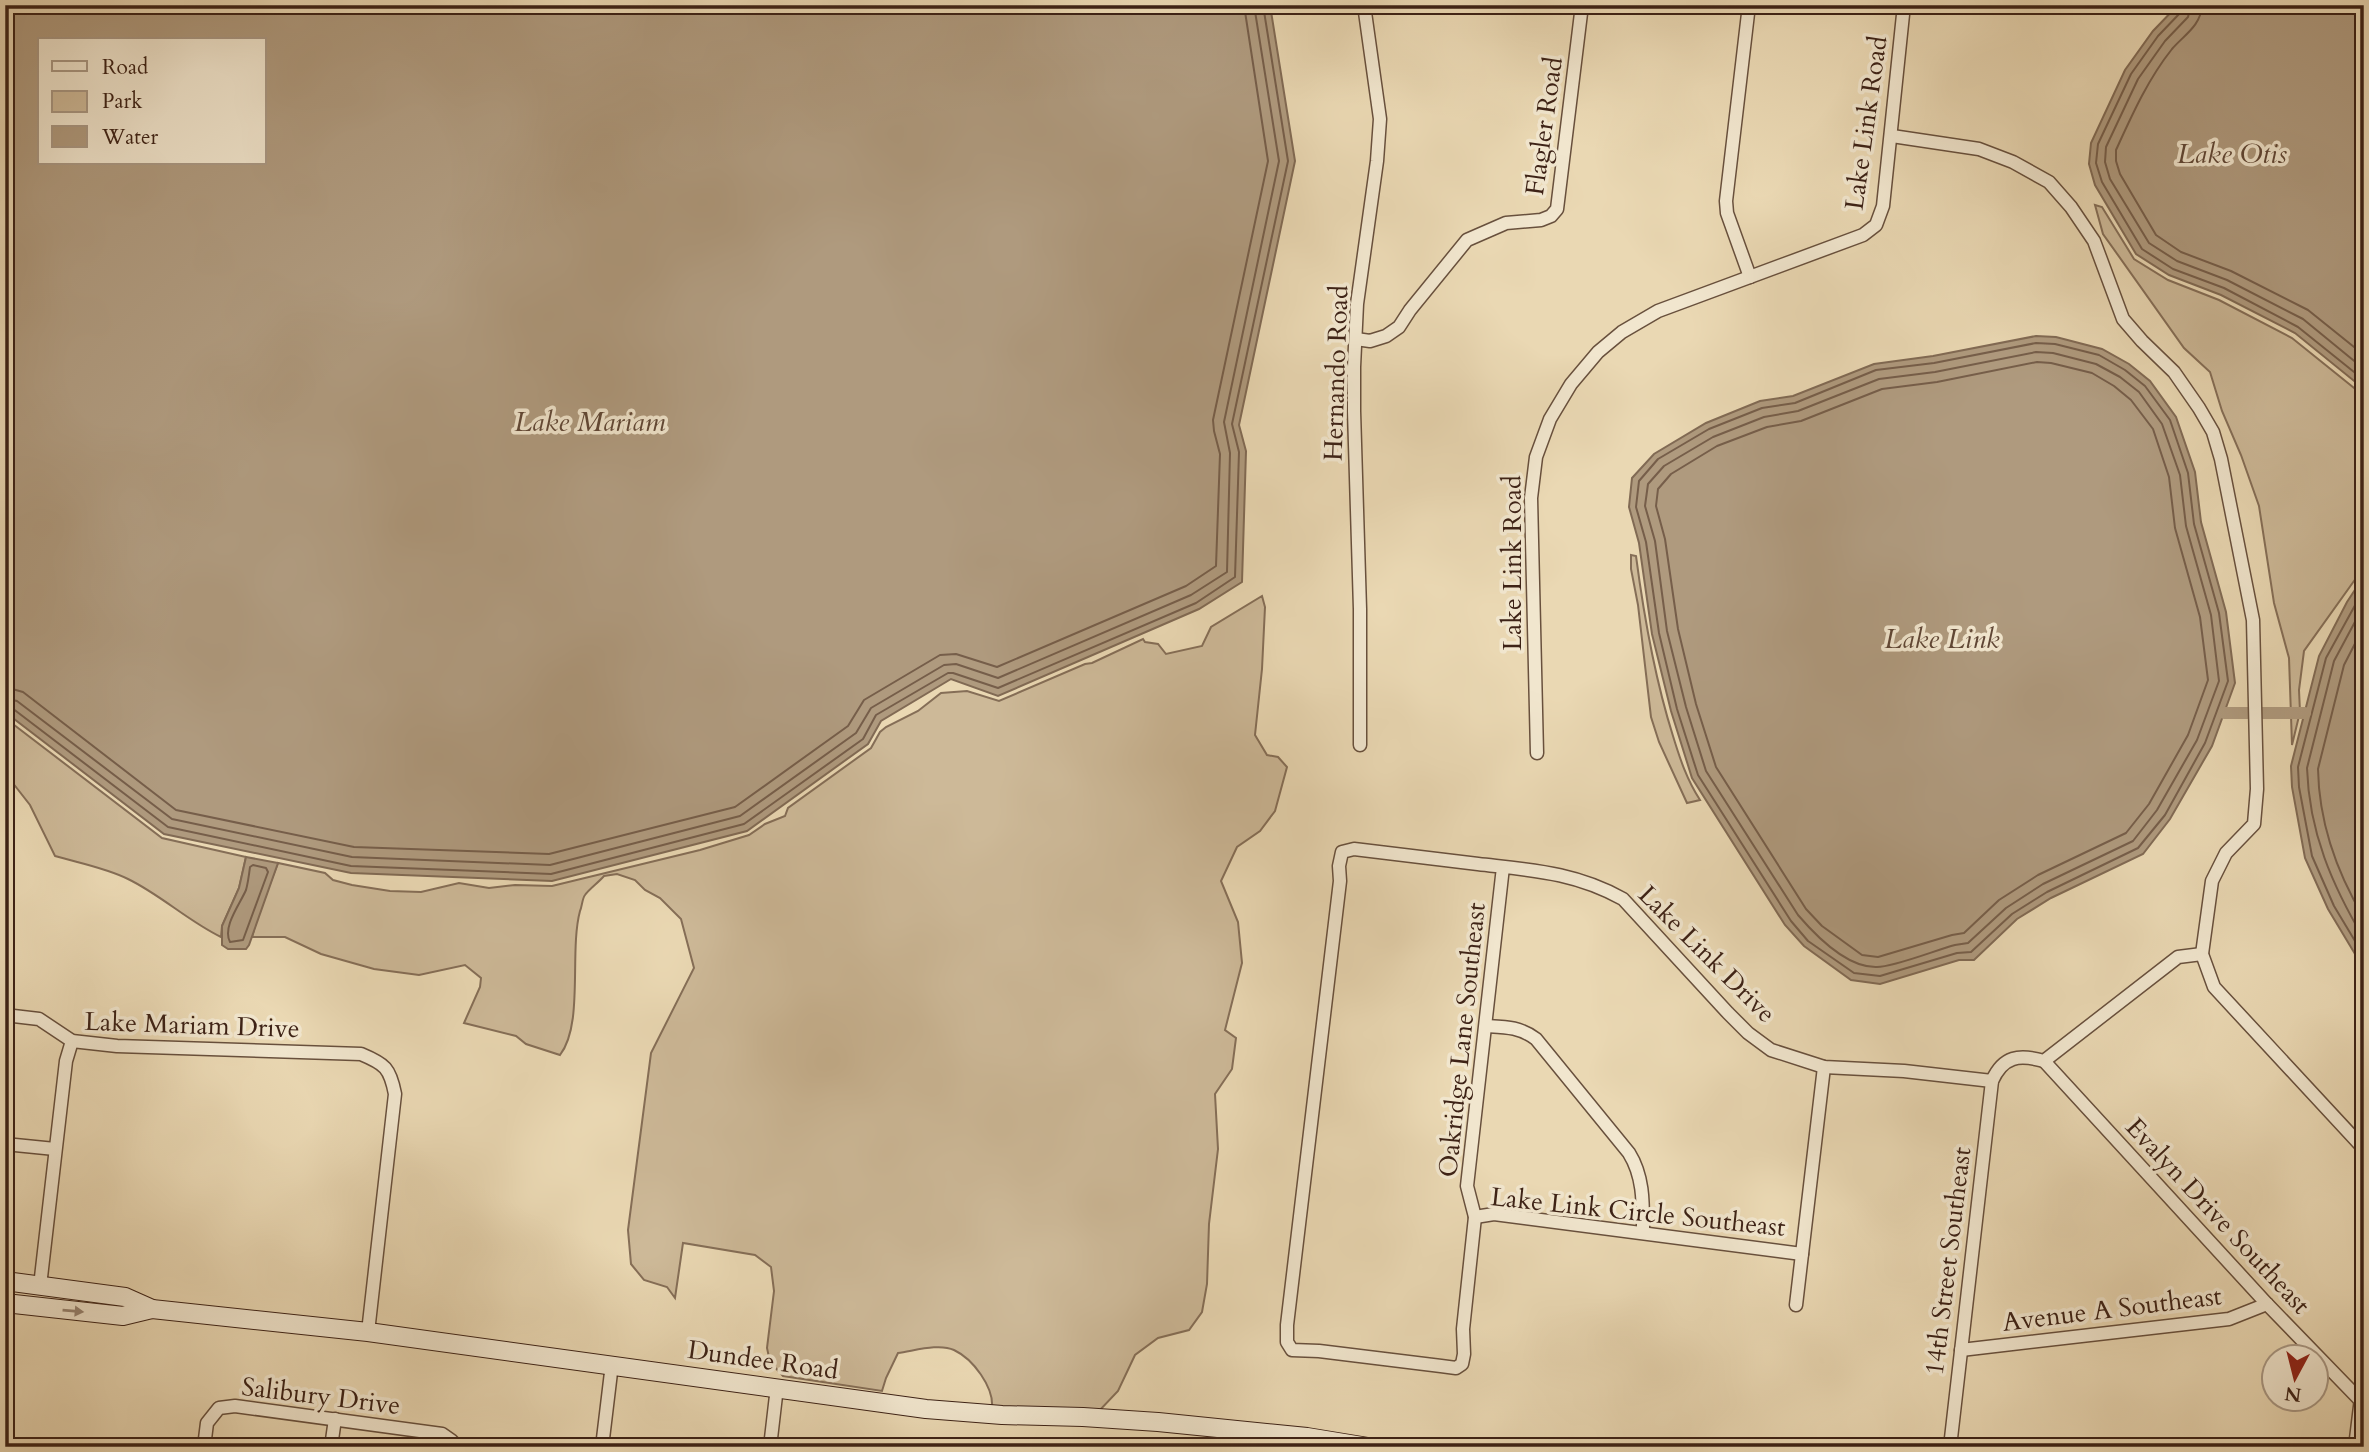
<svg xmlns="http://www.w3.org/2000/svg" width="2369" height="1452" font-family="Cardo,serif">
<rect width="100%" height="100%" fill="#ead8b3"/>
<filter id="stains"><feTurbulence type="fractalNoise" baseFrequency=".00286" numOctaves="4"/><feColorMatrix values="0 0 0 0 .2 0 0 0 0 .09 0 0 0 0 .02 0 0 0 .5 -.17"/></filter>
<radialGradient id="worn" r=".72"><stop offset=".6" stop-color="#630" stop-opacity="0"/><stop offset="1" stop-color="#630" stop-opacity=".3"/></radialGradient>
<g fill="#cdb998" stroke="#856e57" stroke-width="2">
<path d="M2095 205 2102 207 2134 259 2168 280 2219 300 2292 338 2364 396V567L2304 651 2299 690 2300 712 2292 745 2289 658 2274 603 2259 506 2241 455 2222 411 2210 372 2184 348 2103 234Z"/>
<path d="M1631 555 1636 556C1644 617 1654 676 1673 736 1680 759 1687 780 1700 800L1687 803 1659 742 1651 717 1638 605 1631 569Z"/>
<path d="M1262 596 1265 607 1262 669 1255 735 1267 755 1278 757 1287 767 1275 811 1260 831 1237 847 1221 881 1238 922 1242 963 1225 1030 1236 1038 1232 1069 1215 1094 1218 1149 1209 1224 1207 1284 1202 1312 1189 1330 1158 1338 1135 1355 1118 1391 1099 1411 992 1408C994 1387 973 1359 954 1350 939 1343 914 1351 898 1353L886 1378 882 1391 783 1376 770 1362 767 1348 774 1291 771 1267 755 1255 683 1243 675 1298 667 1287 644 1280 631 1264 628 1230 651 1053 694 968 681 919 660 898 645 890 635 880 617 874 604 876C598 883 589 889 585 895 582 899 582 907 580 911 569 952 584 1024 560 1055L526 1044 516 1036 464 1023 480 987 481 978 465 965 419 975 374 969 321 954 285 937H252L258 915 278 863 325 873 333 880 352 885 390 891 421 892 459 883 489 888 515 885 552 886 700 850 749 835 765 824 785 816 788 808 871 748 880 732 886 727 918 711 941 693 967 691 999 701 1085 664 1092 663 1143 639 1145 642 1158 644 1166 654 1202 646 1211 627Z"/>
<path d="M5 718 162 838 246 857 239 888 222 926 221 937C188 921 161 895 128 879 106 868 79 863 55 856L30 805 5 773Z"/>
</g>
<g fill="#af9a7e" stroke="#816a54" stroke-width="2" fill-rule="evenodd">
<path d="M5 5H1270L1295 161 1239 425 1246 451 1242 582 1199 609 998 696 951 679 881 721 868 744 747 831 552 881 351 873 164 834 5 712ZM40 40H264V163H40Z"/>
<path d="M2178 5H2364V389L2295 333 2221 295 2169 275 2136 254 2095 185 2089 164 2091 143 2125 70 2153 31Z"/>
<path d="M2036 336 2056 337 2102 349 2129 364 2150 381 2176 417 2195 472 2201 522 2226 612 2235 683 2212 746 2170 819 2143 854 2051 898 2017 919 1974 960H1959L1880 984 1851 980 1804 946 1785 925 1692 778 1671 711 1652 634 1639 543 1629 507 1632 478 1654 454 1706 423 1760 401 1793 396 1874 364 1933 356Z"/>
<path d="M2364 576V969L2328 909 2305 858 2292 787 2291 766 2319 656 2347 602Z"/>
<path d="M246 857 278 863 249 945 246 949H228L222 945V926L239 888Z"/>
</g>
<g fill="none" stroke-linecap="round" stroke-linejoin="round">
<g stroke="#765e4a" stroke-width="2">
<path d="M2183 5 2181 12 2158 36 2131 74 2098 144 2096 163 2102 182 2142 249 2173 269 2224 288 2298 327 2364 380"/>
<path d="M2191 5 2188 17 2165 41 2138 79 2106 147 2105 162 2110 179 2149 243 2177 261 2227 280 2303 319 2364 369"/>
<path d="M2202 5C2201 26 2184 35 2172 49 2148 79 2132 115 2116 150V161L2120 174 2156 235 2181 252 2231 271 2308 310 2364 355"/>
<path d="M2036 343 2055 344 2099 355 2125 370 2145 386 2170 420 2188 473 2194 524 2219 613 2228 681 2205 743 2165 815 2138 848 2047 892 2012 914 1971 952 1957 953 1880 976 1854 973 1808 941 1791 921 1698 775 1677 709 1659 633 1646 542 1636 507 1639 481 1658 459 1709 429 1762 408 1795 403 1876 370 1934 363Z"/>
<path d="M2036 352 2053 353 2096 364 2120 377 2139 392 2162 424 2180 475 2186 526 2211 615 2219 681 2197 740 2157 810 2133 841 2043 884 2006 908 1968 943 1955 945C1936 950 1894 967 1877 967 1848 968 1816 936 1798 915L1706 771 1686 707 1667 631 1655 541 1645 506 1648 484 1664 466 1713 437 1764 417 1798 411 1879 379 1935 372Z"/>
<path d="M2037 362 2051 363 2092 373 2114 386 2131 400 2153 429 2169 477 2175 528 2200 617 2208 680 2188 735 2149 804 2126 833 2038 875 1999 900 1964 933 1952 935 1878 957 1862 955 1822 926 1806 909 1716 767 1696 704 1678 629 1665 539 1656 506 1658 489 1671 474 1717 446 1767 427 1801 421 1882 389 1937 382Z"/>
<path d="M2364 589 2326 658 2298 767 2299 787 2312 856 2334 906 2364 956"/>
<path d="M2364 605 2334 661 2307 768C2309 832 2332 885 2364 939"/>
<path d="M2364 626 2344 665 2318 769C2319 822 2337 873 2364 918"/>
<path d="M5 687 23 692 176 810 354 847 549 854 735 807 848 726 864 700 940 655 956 654 997 667 1186 586 1216 566 1220 454 1214 431 1213 420 1268 161 1244 5"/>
<path d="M5 698 17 701 172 819 352 857 550 865 740 816 856 733 871 708 944 665 956 664 998 678 1191 595 1227 572 1230 453 1224 422 1279 161 1254 5"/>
<path d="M5 707 12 708 168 827 351 866 551 874 744 824 863 739 876 715 948 673H953L998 688 1196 603 1235 577 1239 452 1232 424 1288 161 1263 5"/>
<path d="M253 865 266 868 268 872 243 940 230 942C222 927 240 904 246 890 248 883 249 875 250 867Z"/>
</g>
<path stroke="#af9a7e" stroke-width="12" d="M2224 713H2305"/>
<g stroke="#68503d" stroke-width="15">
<g id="street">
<path d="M1749 5 1726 201 1727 213 1750 277"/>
<path d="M1892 136 1979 149 2013 162 2049 182 2071 207 2094 241 2123 319 2142 341 2174 372 2199 408 2213 432 2221 459 2253 620 2257 789 2254 824 2226 853 2212 881 2202 954 2214 987 2364 1149"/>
<path d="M1356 339 1370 341 1386 336 1399 327 1410 310 1467 240 1506 223 1541 220 1551 216 1557 209 1582 5"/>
<path d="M1360 745V609L1354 411V367L1357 304 1377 161 1380 119 1364 5"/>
<path d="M1537 753 1531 498 1536 457 1550 419 1571 384 1598 352 1622 332 1658 311 1863 235 1876 225 1883 206 1904 5"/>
<path d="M1503 867 1467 1186 1475 1217 1463 1329 1464 1354 1462 1364 1456 1368 1441 1366 1319 1351 1292 1350 1287 1342V1325L1340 881 1339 866 1342 852 1354 849C1395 854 1436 859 1478 864 1530 870 1575 872 1623 899L1728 1013 1748 1033 1771 1050 1824 1067 1904 1071 1992 1081"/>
<path d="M5 1015 39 1019 72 1041 117 1046 361 1054C385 1064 390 1068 395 1094L368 1332"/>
<path d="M1487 1026C1506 1027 1520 1027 1536 1039L1629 1153C1644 1177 1643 1204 1643 1232"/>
<path d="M2044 1061 2267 1304 2360 1400"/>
<path d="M5 1144 55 1149"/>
<path d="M1475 1217 1494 1214 1802 1254"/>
<path d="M40 1286 66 1061 72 1041"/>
<path d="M1796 1305 1824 1067"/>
<path d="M1961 1350 2229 1319 2267 1304"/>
<path d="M204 1447 207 1423 219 1408 235 1406 442 1434 452 1441 453 1447"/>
<path d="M331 1447 335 1419"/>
<path d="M602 1447 612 1364"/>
<path d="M770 1447 777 1387"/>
<path d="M1950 1447 1992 1081C2003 1056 2019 1054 2044 1061L2178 957 2202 954"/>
<path d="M2355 1447 2364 1374"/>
</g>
</g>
<g stroke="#3d2216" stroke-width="20">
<g id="secondary">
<path d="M5 1281 125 1297 152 1309 368 1332 926 1409 1002 1415 1083 1417 1158 1422 1307 1437 1368 1447"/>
<path d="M5 1303 123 1316 152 1309"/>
</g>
</g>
<use href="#street" stroke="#f1e6ce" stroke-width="12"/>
<use href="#secondary" stroke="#f1e6ce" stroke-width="18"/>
</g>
<defs><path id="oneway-solid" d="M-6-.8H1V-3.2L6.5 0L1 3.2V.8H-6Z" transform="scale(1.75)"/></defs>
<use fill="#978472" href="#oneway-solid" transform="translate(73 1311) rotate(5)"/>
<g text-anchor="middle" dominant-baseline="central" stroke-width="7" stroke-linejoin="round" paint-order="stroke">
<g font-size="26" fill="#3d2216" stroke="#f1e6ce">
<text transform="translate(1866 123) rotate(-82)">Lake Link Road</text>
<text transform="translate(1544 126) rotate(-82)">Flagler Road</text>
<text transform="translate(1336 373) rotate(-88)">Hernando Road</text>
<text transform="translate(1512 563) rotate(-90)">Lake Link Road</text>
<text transform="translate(1707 954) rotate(45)">Lake Link Drive</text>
<text transform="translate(192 1025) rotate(2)">Lake Mariam Drive</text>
<text transform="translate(1462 1040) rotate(-84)">Oakridge Lane Southeast</text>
<text transform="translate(1638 1212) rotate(6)">Lake Link Circle Southeast</text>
<text transform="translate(2218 1216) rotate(47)">Evalyn Drive Southeast</text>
<text transform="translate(1948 1261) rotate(-83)">14th Street Southeast</text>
<text transform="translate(2112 1309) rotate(-7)">Avenue A Southeast</text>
<text transform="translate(763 1360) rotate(8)">Dundee Road</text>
<text transform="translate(321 1396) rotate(7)">Salibury Drive</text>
</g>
<g font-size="28" font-style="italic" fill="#5f4635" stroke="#f1e6ce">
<text x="2232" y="154">Lake Otis</text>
<text x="590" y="422">Lake Mariam</text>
<text x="1942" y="639">Lake Link</text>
</g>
</g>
<rect width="2369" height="1452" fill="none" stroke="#ead8b3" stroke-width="28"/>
<rect x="7" y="7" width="2355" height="1438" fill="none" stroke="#3d2216" stroke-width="3.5"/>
<rect x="14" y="14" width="2341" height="1424" fill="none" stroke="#3d2216" stroke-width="2"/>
<rect x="38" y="38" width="228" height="126" fill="#f1e6ce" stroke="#a99884" stroke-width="2"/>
<rect x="52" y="61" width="35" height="10" fill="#f1e6ce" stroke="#a99884" stroke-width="2"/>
<text x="102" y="74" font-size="21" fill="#3d2216">Road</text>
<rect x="52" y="91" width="35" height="21" fill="#cdb998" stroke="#a99884" stroke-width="2"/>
<text x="102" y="108" font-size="21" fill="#3d2216">Park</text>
<rect x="52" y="126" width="35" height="21" fill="#af9a7e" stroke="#a99884" stroke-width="2"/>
<text x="102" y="144" font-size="21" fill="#3d2216">Water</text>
<g transform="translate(2295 1378) rotate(187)"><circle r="33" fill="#f1e6ce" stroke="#a99884" stroke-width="2"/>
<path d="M0-5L12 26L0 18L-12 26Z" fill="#8f2418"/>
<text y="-10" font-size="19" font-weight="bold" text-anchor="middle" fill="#3d2216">N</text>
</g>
<rect width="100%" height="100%" filter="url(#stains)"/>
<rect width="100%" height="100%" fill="url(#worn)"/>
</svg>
